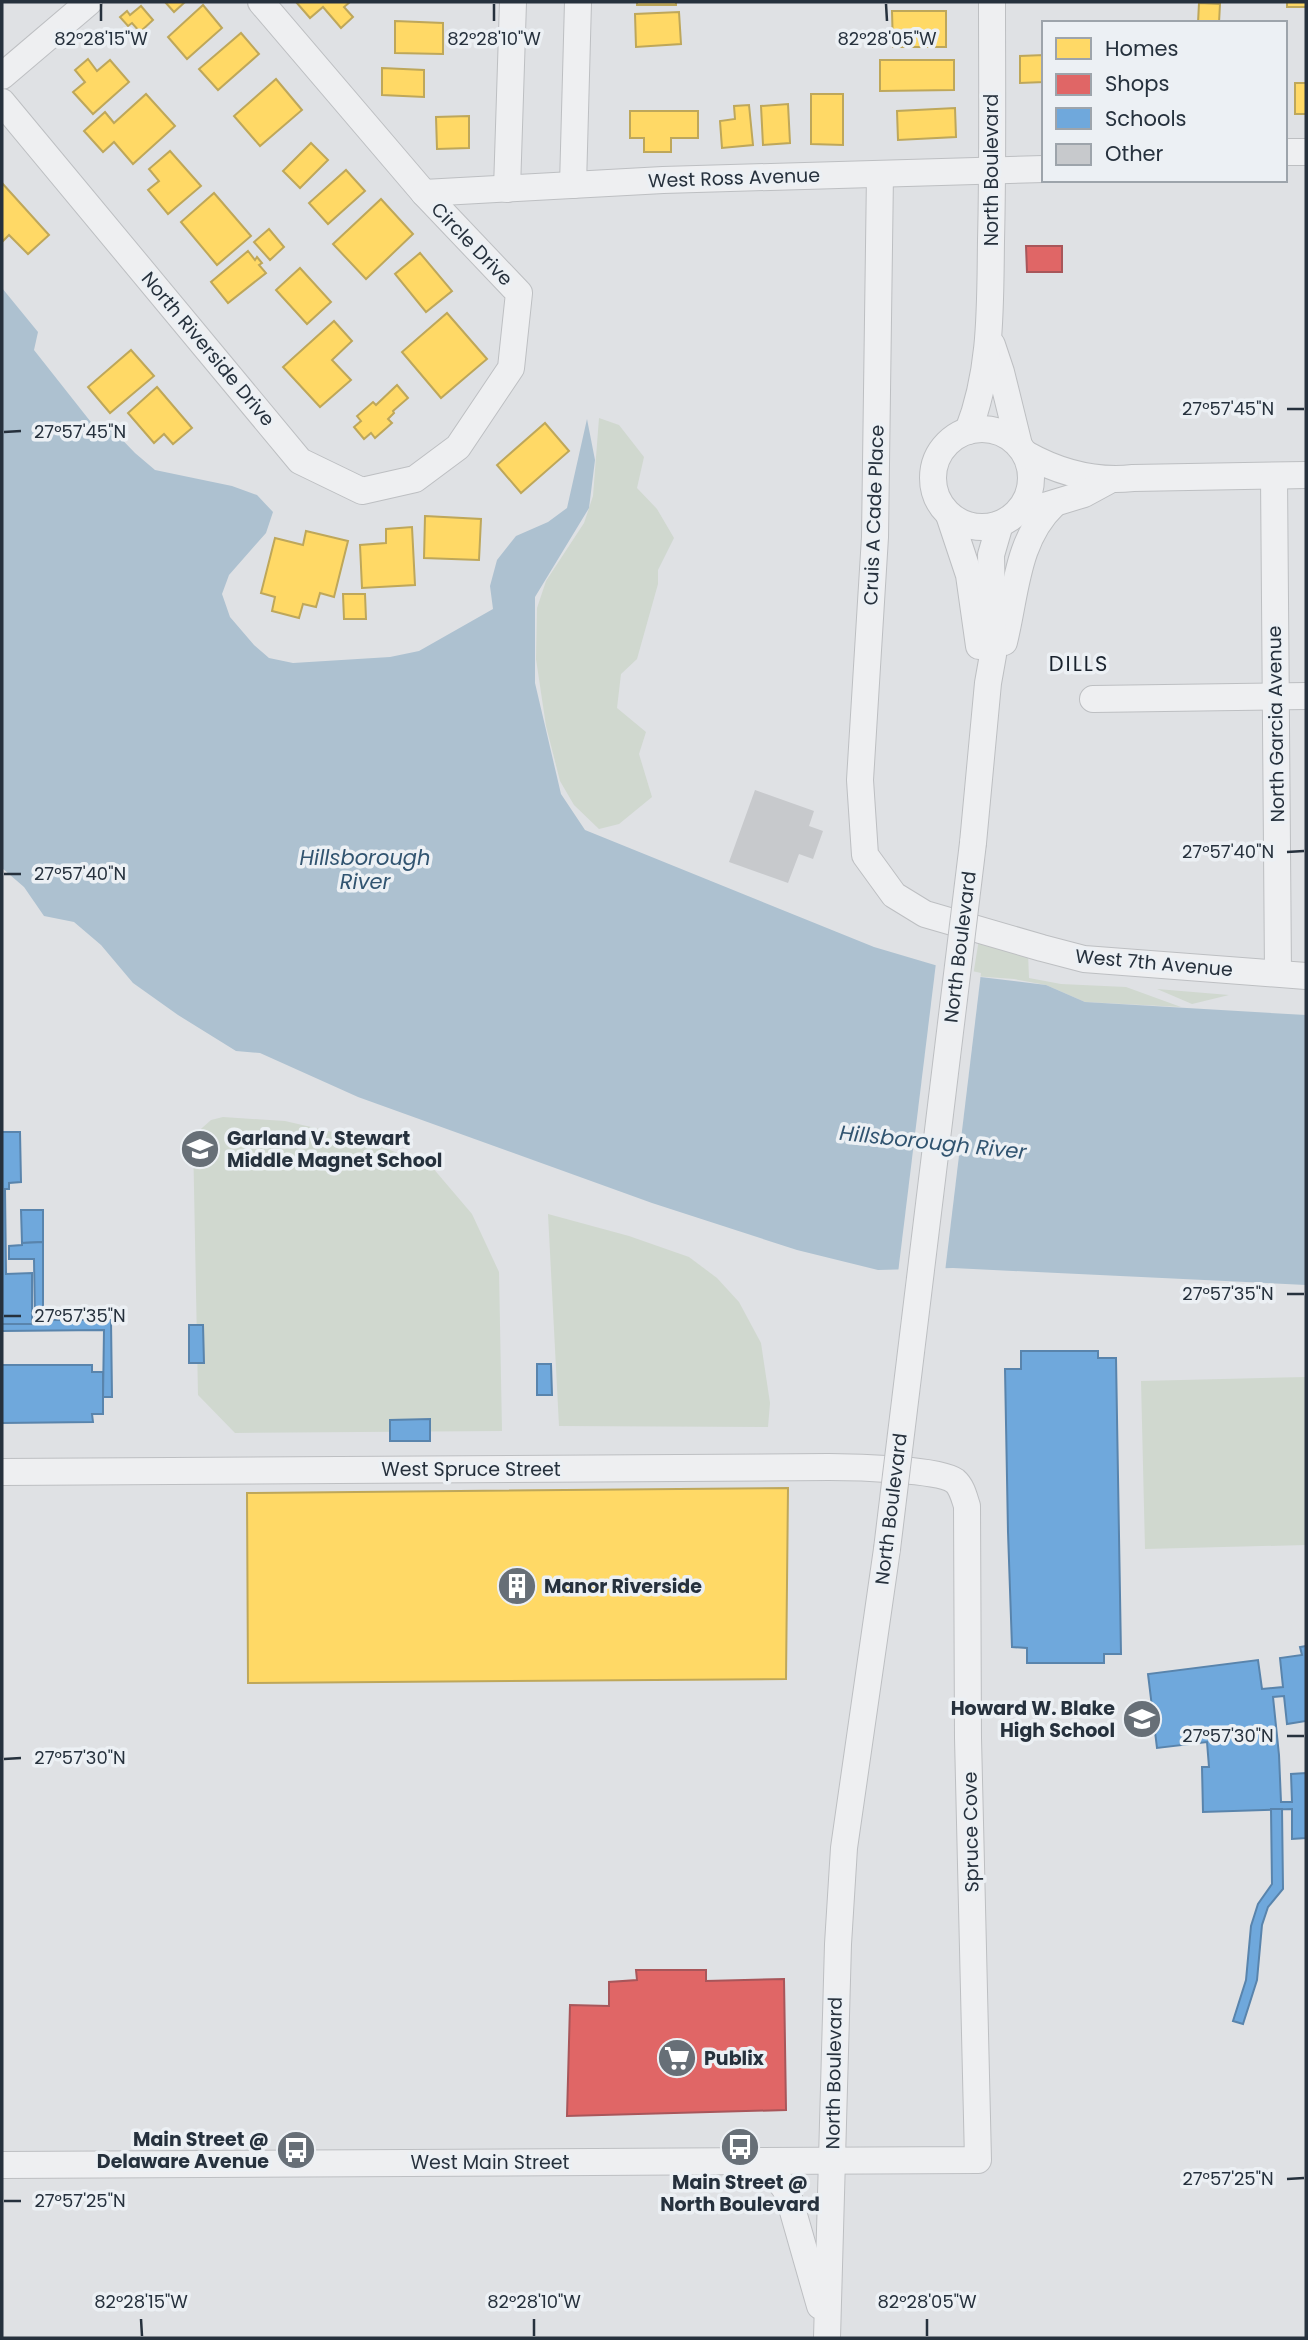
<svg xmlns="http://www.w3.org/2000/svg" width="1308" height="2340" font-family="Poppins,sans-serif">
<rect width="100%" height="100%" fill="#dfe1e4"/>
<g fill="#d0d8cf">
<path d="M599 418 619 425 644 457 637 488 657 509 674 538 658 570V584L637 659 621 674 617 708 646 732 639 754 652 797 619 824 599 829 574 805 560 781 546 726 536 659 537 608 546 581 584 523 593 496Z"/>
<path d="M979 939 1028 953 1029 978 1061 984 1126 987 1181 1007 1085 1002 1046 985 1014 979 973 976Z"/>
<path d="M1157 989 1229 995 1192 1004Z"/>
<path d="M223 1117 285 1121 363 1139 432 1167 472 1214 499 1272 502 1431 235 1433 198 1395 193 1136 211 1120Z"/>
<path d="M548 1214 629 1236 689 1257 717 1278 739 1302 761 1343 770 1403 768 1427 559 1426Z"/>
<path d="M1306 1377V1545L1145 1549 1141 1381Z"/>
</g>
<path fill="#adc1d0" d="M2 288 38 332 34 350 94 426 108 425 135 453 155 470 232 486 257 495 273 512 266 533 229 575 222 594 230 617 254 645 269 658 293 663 390 657 419 651 493 609 490 586 497 560 516 536 548 522 567 508 587 419 595 460 589 508 535 597V683L561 794 585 830 874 947 972 976 1046 985 1085 1002 1306 1015V1285L953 1268 878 1270 797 1250 652 1203 358 1097 260 1053 236 1051 178 1015 133 983 101 945 74 922 44 916 24 887 2 868Z"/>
<path fill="#dfe1e4" d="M936 963 981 973 945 1272 898 1273Z"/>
<g fill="#ffd966" stroke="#bea75a" stroke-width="2">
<path d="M165 2H185L174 12Z"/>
<path d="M296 2H350L344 7 353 17 341 28 323 7 310 18Z"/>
<rect x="637" y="2" width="39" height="3"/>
<rect x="1287" y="2" width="19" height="5"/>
<path d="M1199 3 1220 4 1219 23H1198Z"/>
<path d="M203 5 222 28 187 59 168 37Z"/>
<path d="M141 6 153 20 140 32 132 23 128 26 120 17 127 11 130 15Z"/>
<path d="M892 11H946V47H893Z"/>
<path d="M679 12 681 44 636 47 635 14Z"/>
<path d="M395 21 443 23V54L395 53Z"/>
<path d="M241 33 259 54 218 90 199 69Z"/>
<path d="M1044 55V82L1020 83V56Z"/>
<path d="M88 59 97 71 110 60 129 82 93 114 73 92 85 82 75 70Z"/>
<path d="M880 60H954V90L880 91Z"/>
<path d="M382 68 424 70V97L382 95Z"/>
<path d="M276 79 302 110 260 146 234 116Z"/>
<rect x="1295" y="83" width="11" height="31"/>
<path d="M146 94 175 126 133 164 114 142 103 152 84 131 105 112 114 123Z"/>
<path d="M811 94H843V145L811 144Z"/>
<path d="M788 104 790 143 763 145 761 106Z"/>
<path d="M749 105 753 145 722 148 720 121 735 119 734 106Z"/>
<path d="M955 108 956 137 898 140 897 111Z"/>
<path d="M630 111H698V138H671V152H644V138H630Z"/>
<path d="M469 116V148L437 149 436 117Z"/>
<path d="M311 143 328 160 300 188 283 171Z"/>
<path d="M170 151 201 186 168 214 148 190 159 181 149 169Z"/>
<path d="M346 170 365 191 328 224 309 203Z"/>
<path d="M2 183 49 235 28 254 9 235 2 242Z"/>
<path d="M214 193 251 236 217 265 181 222Z"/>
<path d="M381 199 413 234 366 279 333 244Z"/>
<path d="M269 229 284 247 270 260 254 242Z"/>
<path d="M248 251 255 260 257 257 262 263 259 265 266 273 228 303 211 282Z"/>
<path d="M420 253 452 291 426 312 395 274Z"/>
<path d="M300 268 331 302 307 324 276 290Z"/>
<path d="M447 313 487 359 441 398 402 352Z"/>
<path d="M334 321 352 341 332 360 351 380 320 407 283 367Z"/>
<path d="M131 350 154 376 110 413 88 387Z"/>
<path d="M397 385 408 398 393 411 394 413 388 419 392 423 375 438 371 433 364 439 354 427 361 421 357 416 373 402 376 405Z"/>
<path d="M157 387 192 428 173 444 164 434 154 443 128 413Z"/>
<path d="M545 423 569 451 521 493 497 465Z"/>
<path d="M425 516 481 519 479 560 424 558Z"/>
<path d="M412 527 415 585 362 588 360 545 386 543V529Z"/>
<path d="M306 531 348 541 334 597 320 593 316 607 303 604 299 618 272 611 275 597 261 593 275 538 303 545Z"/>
<path d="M343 594H365L366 619H344Z"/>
<path d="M788 1488 786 1679 248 1683 247 1493Z"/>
</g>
<g fill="#e06666" stroke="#a8565a" stroke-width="2">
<path d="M1026 246H1062V272H1027Z"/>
<path d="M636 1970H706V1981L784 1979 786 2110 567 2116 570 2005 609 2006V1982L637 1980Z"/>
</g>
<g fill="#6fa8dc" stroke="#5984ac" stroke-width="2">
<path d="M2 1132H20L21 1182 9 1183V1189H5L6 1274 32 1273V1324H2Z"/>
<path d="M21 1210H43V1242L22 1243Z"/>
<path d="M43 1242V1320H111L112 1397H103L104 1330 2 1331V1324H32V1321H35L34 1259H9V1246L22 1245V1243Z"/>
<path d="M189 1325H203L204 1363H189Z"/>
<path d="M1021 1351H1098V1358H1116L1121 1654H1104V1663H1027V1648L1012 1647 1008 1532 1005 1369H1021Z"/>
<path d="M537 1364H551L552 1395H537Z"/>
<path d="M2 1365H92V1372H103V1414H92L93 1422 2 1423Z"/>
<path d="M430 1419V1441H390V1420Z"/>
<path d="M1306 1646V1721L1287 1724 1284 1696 1273 1697 1279 1755 1281 1802H1292L1291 1774 1306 1773V1838L1292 1839V1809L1203 1812 1202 1767H1209L1207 1742 1157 1748 1148 1674 1258 1660 1262 1689 1283 1687 1280 1658 1302 1655 1300 1647Z"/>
<path d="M1271 1809H1282L1283 1889 1268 1907 1262 1925 1257 1980 1243 2024 1233 2021 1246 1980 1251 1926 1258 1904 1272 1884Z"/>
</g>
<path fill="#c7c9cc" d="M755 790 814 811 809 826 823 831 813 859 799 854 788 883 729 862Z"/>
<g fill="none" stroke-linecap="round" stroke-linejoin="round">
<g stroke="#bdbfc2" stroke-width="28">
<g id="minor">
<path d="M2 76 89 2"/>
<path d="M2 102 300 461 362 491 415 479 458 447 511 368 519 293 424 193 261 2"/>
<path d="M1285 152H1306"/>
<path d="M880 174 875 537 860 780 865 855 894 895 925 914 1042 948 1084 959 1306 976"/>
<path d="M573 185 578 2"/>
<path d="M507 189 513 2"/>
<path d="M424 193 663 180 1044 169"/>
<path d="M992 345 1001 372 1019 445"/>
<circle cx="982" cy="478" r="49"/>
<path d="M968 431C992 370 990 306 991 241 993 162 992 82 992 2"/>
<path d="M1026 454C1058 472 1095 482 1133 478L1306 475"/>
<path d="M1274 476 1278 973"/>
<path d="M1038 508 1084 494 1108 481"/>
<path d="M949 515 969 575 979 646"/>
<path d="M1004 642C1016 594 1016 540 1054 504"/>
<path d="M1093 699 1306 696"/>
<path d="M973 843 988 683 993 655 991 555 1000 524"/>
<path d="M2 1472 829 1467C853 1467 939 1469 955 1481 962 1487 964 1497 967 1506L968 1738 978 2160 2 2165"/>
<path d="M749 2163C767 2170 779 2176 788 2194L820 2306"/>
<path d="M827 2338 838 1944 844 1848 887 1549"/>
</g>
</g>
<use href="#minor" stroke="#eeeff1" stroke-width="26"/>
<g stroke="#bdbfc2" stroke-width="28" stroke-linecap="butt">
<path id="minor-bridge" d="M887 1549 973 843"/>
</g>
<use href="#minor-bridge" stroke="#eeeff1" stroke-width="26"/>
</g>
<path fill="none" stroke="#26313d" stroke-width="2.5" d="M101 4V21M494 4V21M886 4 887 21M1287 409H1304M4 432 21 431M1287 852 1304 851M4 874H21M1287 1294H1304M4 1316H21M1287 1736H1304M4 1759 21 1758M1287 2179 1304 2178M4 2201H21M141 2319 142 2336M534 2319V2336M927 2319V2336"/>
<defs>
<g id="school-disc" transform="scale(2.0125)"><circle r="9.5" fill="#676f77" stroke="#ecf0f4"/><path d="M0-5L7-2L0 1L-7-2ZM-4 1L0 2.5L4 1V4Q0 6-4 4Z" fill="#fff"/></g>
<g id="building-disc" transform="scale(2.0125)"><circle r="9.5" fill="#676f77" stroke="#ecf0f4"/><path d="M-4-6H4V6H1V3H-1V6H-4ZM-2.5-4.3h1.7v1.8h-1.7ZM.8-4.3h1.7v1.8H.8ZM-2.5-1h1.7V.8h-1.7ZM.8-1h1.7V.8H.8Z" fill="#fff"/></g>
<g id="supermarket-disc" transform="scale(2.0125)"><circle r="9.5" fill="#676f77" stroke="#ecf0f4"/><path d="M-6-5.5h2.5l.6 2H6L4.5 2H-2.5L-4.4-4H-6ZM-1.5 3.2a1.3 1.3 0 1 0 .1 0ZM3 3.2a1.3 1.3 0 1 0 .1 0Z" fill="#fff"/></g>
<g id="bus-disc" transform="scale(2.0125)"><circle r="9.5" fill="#676f77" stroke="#ecf0f4"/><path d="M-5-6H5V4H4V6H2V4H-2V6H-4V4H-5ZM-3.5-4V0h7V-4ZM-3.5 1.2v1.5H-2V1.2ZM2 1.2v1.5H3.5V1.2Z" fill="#fff"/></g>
</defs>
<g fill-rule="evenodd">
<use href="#school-disc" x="200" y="1149"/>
<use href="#building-disc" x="517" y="1586"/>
<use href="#school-disc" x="1142" y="1719"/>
<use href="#supermarket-disc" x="677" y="2058"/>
<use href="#bus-disc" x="740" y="2147"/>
<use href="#bus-disc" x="296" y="2150"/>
</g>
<g text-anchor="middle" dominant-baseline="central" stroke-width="7" stroke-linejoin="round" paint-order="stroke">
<g font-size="19" fill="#26313d" stroke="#ecf0f4">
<text transform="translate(991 170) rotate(-90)">North Boulevard</text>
<text transform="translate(734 178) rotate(-2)">West Ross Avenue</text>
<text transform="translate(472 244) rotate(46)">Circle Drive</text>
<text transform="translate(208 349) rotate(50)">North Riverside Drive</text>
<text transform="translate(874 515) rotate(-88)">Cruis A Cade Place</text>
<text transform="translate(1276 724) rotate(-91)">North Garcia Avenue</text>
<text transform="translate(960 947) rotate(-83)">North Boulevard</text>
<text transform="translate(1154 963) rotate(5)">West 7th Avenue</text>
<text x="471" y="1469">West Spruce Street</text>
<text transform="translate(891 1509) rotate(-83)">North Boulevard</text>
<text transform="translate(971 1832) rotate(-91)">Spruce Cove</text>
<text transform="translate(834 2073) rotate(-89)">North Boulevard</text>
<text x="490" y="2162">West Main Street</text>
</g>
<g font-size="19" font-weight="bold" fill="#26313d" stroke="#ecf0f4" text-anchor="start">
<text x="227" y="1138">Garland V. Stewart<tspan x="227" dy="22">Middle Magnet School</tspan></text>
<text x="544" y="1586">Manor Riverside</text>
<text x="1115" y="1708" text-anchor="end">Howard W. Blake<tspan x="1115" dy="22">High School</tspan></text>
<text x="704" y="2058">Publix</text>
<text x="269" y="2139" text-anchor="end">Main Street @<tspan x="269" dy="22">Delaware Avenue</tspan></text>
<text x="740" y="2182" text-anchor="middle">Main Street @<tspan x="740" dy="22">North Boulevard</tspan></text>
</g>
<g font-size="21" letter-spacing="2" fill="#19222d" stroke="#ecf0f4">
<text x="1079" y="663">DILLS</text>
</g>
<g font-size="21" font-style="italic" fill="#315470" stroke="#ecf0f4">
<text x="365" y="857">Hillsborough<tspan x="365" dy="24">River</tspan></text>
<text transform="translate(933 1142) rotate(6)">Hillsborough River</text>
</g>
</g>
<g font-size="18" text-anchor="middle" fill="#26313d" stroke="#ecf0f4" stroke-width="7" stroke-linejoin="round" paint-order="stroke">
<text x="101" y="45">82°28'15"W</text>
<text x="494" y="45">82°28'10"W</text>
<text x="887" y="45">82°28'05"W</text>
<text x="1228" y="415">27°57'45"N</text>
<text x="80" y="438">27°57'45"N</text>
<text x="1228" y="858">27°57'40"N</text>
<text x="80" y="880">27°57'40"N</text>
<text x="1228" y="1300">27°57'35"N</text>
<text x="80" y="1322">27°57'35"N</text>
<text x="1228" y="1742">27°57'30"N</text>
<text x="80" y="1764">27°57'30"N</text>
<text x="1228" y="2185">27°57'25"N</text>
<text x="80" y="2207">27°57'25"N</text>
<text x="141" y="2308">82°28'15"W</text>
<text x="534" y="2308">82°28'10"W</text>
<text x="927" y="2308">82°28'05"W</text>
</g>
<rect width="1308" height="2340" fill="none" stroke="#26313d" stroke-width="7"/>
<rect x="1042" y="21" width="245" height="161" fill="#ecf0f4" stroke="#9da4ab" stroke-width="2"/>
<rect x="1056" y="38" width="35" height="21" fill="#ffd966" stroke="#9da4ab" stroke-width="2"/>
<text x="1105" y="56" font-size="21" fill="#26313d">Homes</text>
<rect x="1056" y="74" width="35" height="21" fill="#e06666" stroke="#9da4ab" stroke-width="2"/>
<text x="1105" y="91" font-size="21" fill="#26313d">Shops</text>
<rect x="1056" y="108" width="35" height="21" fill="#6fa8dc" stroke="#9da4ab" stroke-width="2"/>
<text x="1105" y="126" font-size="21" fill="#26313d">Schools</text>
<rect x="1056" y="144" width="35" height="21" fill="#c7c9cc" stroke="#9da4ab" stroke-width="2"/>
<text x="1105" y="161" font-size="21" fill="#26313d">Other</text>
</svg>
